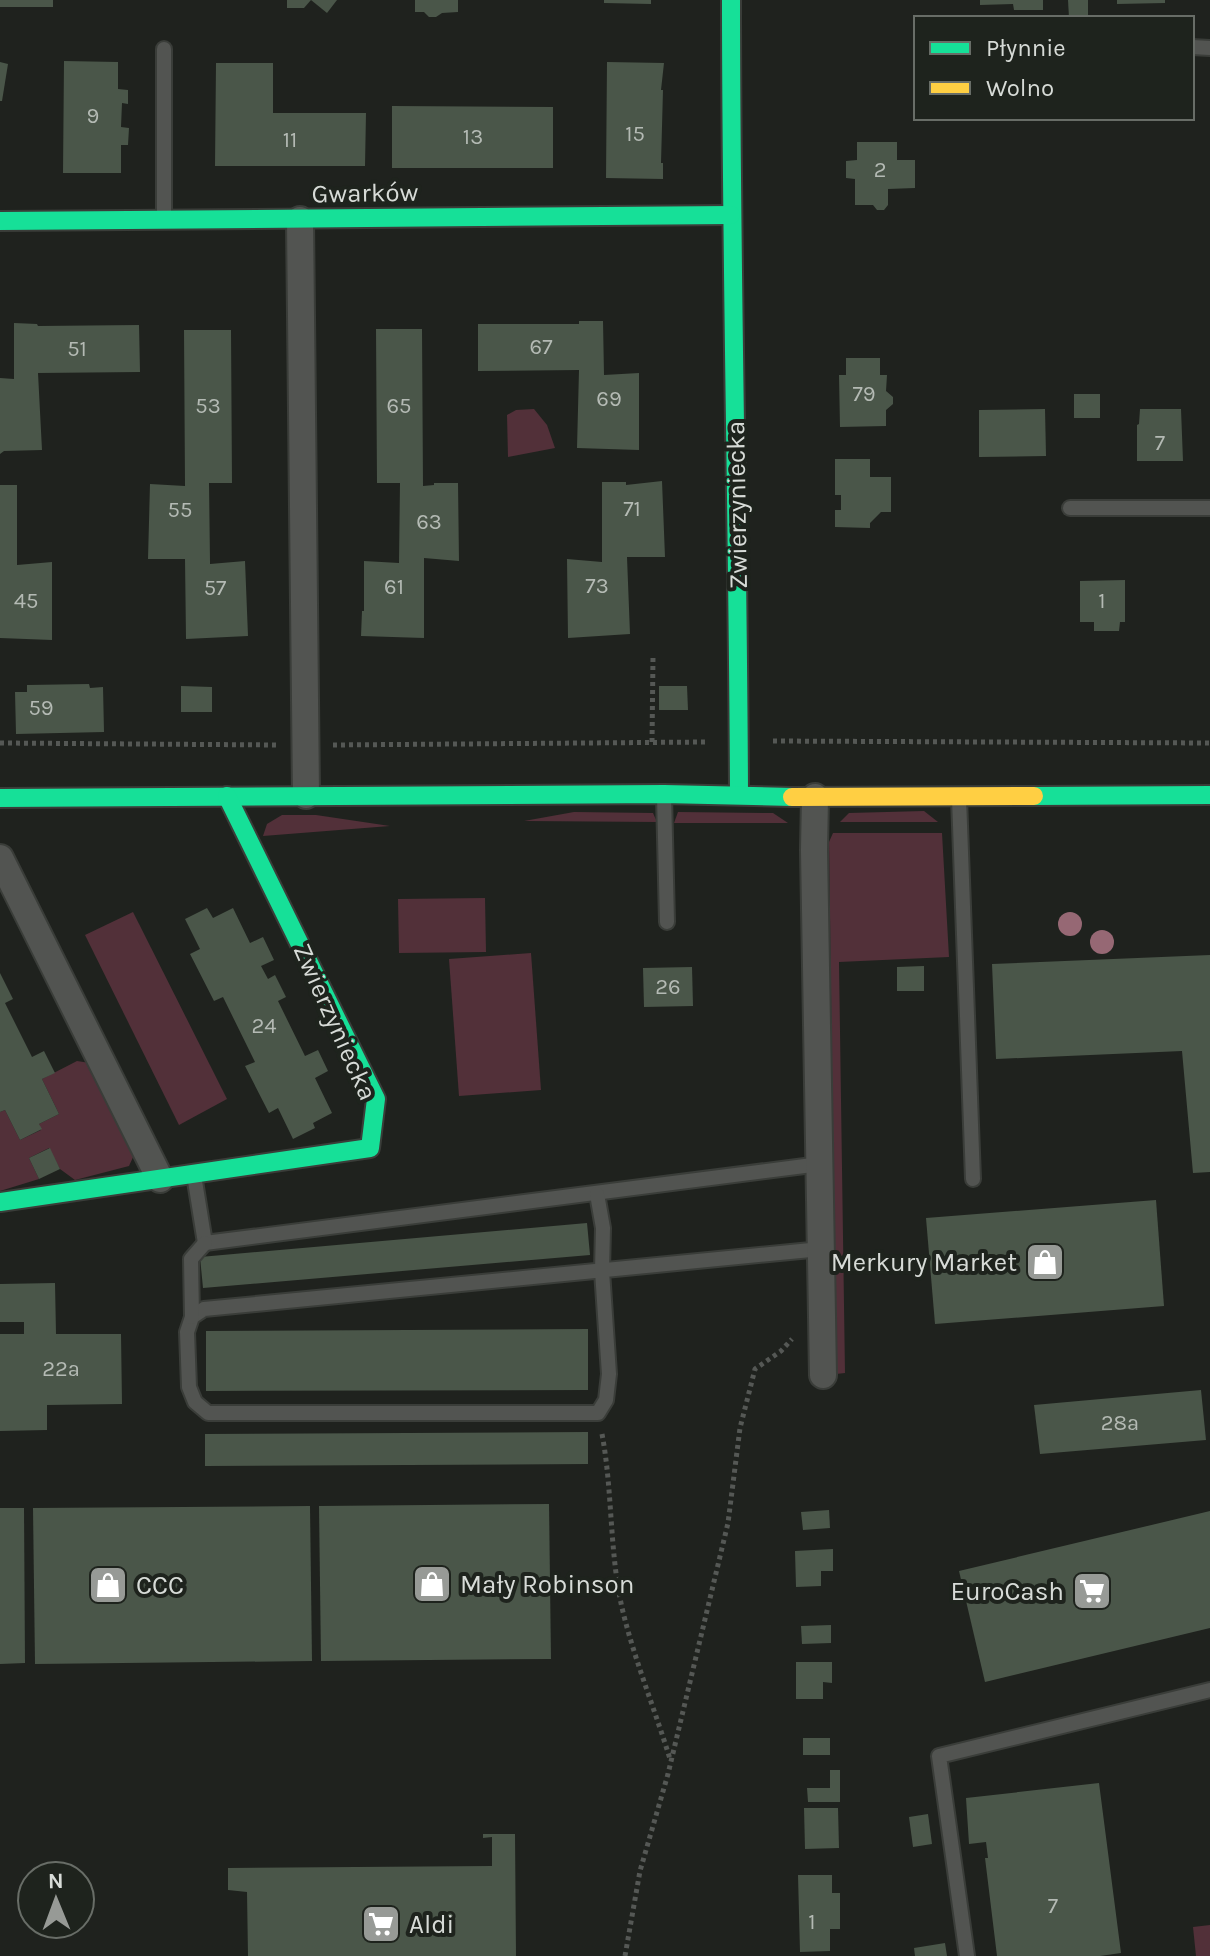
<svg xmlns="http://www.w3.org/2000/svg" width="1210" height="1956" font-family="Karla,sans-serif">
<rect width="100%" height="100%" fill="#1f221e"/>
<g fill="#523039">
<path d="M534 409 547 425 555 448 508 457 507 415 516 410Z"/>
<path d="M924 811 938 822H840L849 813Z"/>
<path d="M574 812 653 813 657 822 524 821Z"/>
<path d="M678 812 773 813 788 823H674Z"/>
<path d="M282 815H316L390 826 263 836 267 824Z"/>
<path d="M833 833H942L949 957 839 962 845 1373 836 1374 829 842Z"/>
<path d="M485 898 486 952 399 953 398 899Z"/>
<path d="M133 912 227 1099 179 1125 85 935Z"/>
<path d="M531 953 541 1090 459 1096 449 959Z"/>
<path d="M77 1061 90 1063 134 1155 129 1166 75 1180 60 1169 49 1148 29 1158 39 1179 0 1191V1112L5 1110 20 1140 41 1130 39 1124 59 1114 42 1079Z"/>
<path d="M1210 1925V1956H1196L1193 1927Z"/>
</g>
<g fill="#4a5649">
<rect x="0" y="0" width="53" height="7"/>
<path d="M287 0H311L304 8H287Z"/>
<path d="M311 0H337L327 13Z"/>
<path d="M415 0H458V12L442 13 436 17H429L424 12H415Z"/>
<path d="M604 0H651V4L604 3Z"/>
<path d="M980 0H1043V10H1014L1013 4 980 5Z"/>
<path d="M1068 0H1088V18H1069Z"/>
<path d="M1117 0H1165V3L1117 4Z"/>
<path d="M64 61 118 62V89L128 90V104L122 103 121 127 129 128 128 145H121V173H63Z"/>
<path d="M0 62 8 64 2 101H0Z"/>
<path d="M607 62 664 63 661 90H663L661 163H663V179L606 178Z"/>
<path d="M216 63H273V113H366L365 166H215Z"/>
<path d="M392 106 553 107V168H392Z"/>
<path d="M857 142H897V160H915V188L888 189V205L884 210H877L873 205H855V179L846 178V161L857 160Z"/>
<path d="M579 321H603L604 375 639 373V450L577 448 579 370 478 371V324H579Z"/>
<path d="M14 323 37 324 38 326 139 325 140 372 38 373 42 450 4 451 0 454V378L14 379Z"/>
<path d="M376 329H422L423 486 434 485V483H458L459 561 424 558V638L361 636 362 611H364V561L399 563 400 483H377Z"/>
<path d="M184 330H231L232 483H209L210 561V564L245 561 248 636 186 639 185 559H148L150 484 185 486Z"/>
<path d="M846 358H880V375H887L886 391 893 397V404L886 410V426L840 427 839 375H846Z"/>
<rect x="1074" y="394" width="26" height="24"/>
<path d="M1045 409 1046 456 979 457V410Z"/>
<path d="M1140 409H1181L1183 461H1137V425L1139 424Z"/>
<path d="M835 459H870V477H891V512H881L870 523V528L835 527V510H841V495H835Z"/>
<path d="M662 481 665 557H627L630 634 568 638 567 559 602 562V482H626V485Z"/>
<path d="M0 485H17V565L52 562V640L0 638Z"/>
<path d="M1125 580V622H1120L1119 631H1094V622H1080V581Z"/>
<path d="M89 684 90 688 103 687 104 732 16 734 15 692H27V685Z"/>
<path d="M181 686 212 687V712H181Z"/>
<path d="M659 686H687L688 710H659Z"/>
<path d="M207 908 213 918 233 908 250 943 263 937 274 960 261 966 268 979 275 975 286 997 278 1001 305 1056 318 1050 328 1071 315 1078 332 1113 313 1123 315 1128 293 1139 278 1108 269 1113 245 1066 255 1062 223 997 214 1001 190 954 200 949 185 919Z"/>
<path d="M1210 955V1172L1193 1173 1182 1051 996 1059 992 964Z"/>
<path d="M924 966V991H897V967Z"/>
<path d="M692 967 693 1006 644 1007 643 968Z"/>
<path d="M0 973 13 999 5 1003 32 1057 44 1051 55 1073 42 1079 59 1114 39 1124 42 1129 20 1140 5 1110 0 1112Z"/>
<path d="M50 1148 60 1169 39 1179 29 1158Z"/>
<path d="M1156 1200 1164 1306 935 1324 926 1218Z"/>
<path d="M587 1223 590 1255 203 1288 200 1257Z"/>
<path d="M55 1283 56 1334H121L122 1404 47 1405V1430L0 1431V1334H24V1322H0V1284Z"/>
<path d="M588 1329V1390L206 1391V1331Z"/>
<path d="M1201 1390 1206 1440 1040 1454 1034 1405Z"/>
<path d="M588 1432V1464L205 1466V1434Z"/>
<path d="M549 1504 551 1659 321 1661 319 1506Z"/>
<path d="M310 1506 312 1661 35 1664 33 1508Z"/>
<path d="M0 1508H24L25 1663 0 1664Z"/>
<path d="M829 1510 830 1528 803 1530 801 1512Z"/>
<path d="M1210 1511V1628L985 1682 959 1571Z"/>
<path d="M833 1549V1571H821V1586L796 1587 795 1551Z"/>
<path d="M831 1625V1643L802 1644 801 1626Z"/>
<path d="M796 1662H832V1683L823 1682V1699H796Z"/>
<rect x="803" y="1738" width="27" height="17"/>
<path d="M830 1770H840V1802H808L807 1788H830Z"/>
<path d="M1099 1783 1121 1953 1100 1956H997L985 1858H988L986 1842 969 1844 966 1798Z"/>
<path d="M804 1808H838L839 1848 805 1849Z"/>
<path d="M928 1814 932 1844 913 1847 909 1817Z"/>
<path d="M483 1834H515L516 1956H248L247 1892 228 1890V1868L492 1866V1837L483 1838Z"/>
<path d="M798 1875H832V1893H840V1929H830V1951L800 1952Z"/>
<path d="M945 1943 947 1956H915L914 1948Z"/>
</g>
<g fill="none" stroke-linecap="round" stroke-linejoin="round">
<g stroke="#3a3d39" stroke-width="18">
<g id="lane">
<path d="M1192 47 1210 48"/>
<path d="M164 217V49"/>
<path d="M1070 508H1210"/>
<path d="M664 795 667 922"/>
<path d="M959 798 973 1179"/>
<path d="M194 1175 205 1243 820 1164"/>
<path d="M597 1194 603 1228 602 1271 609 1374 606 1400 598 1413H208L195 1402 189 1387 187 1332 192 1317 204 1309 821 1249"/>
<path d="M192 1317 191 1259 205 1243"/>
<path d="M967 1956 939 1756 1210 1690"/>
</g>
</g>
<g stroke="#3a3d39" stroke-width="30">
<g id="street">
<path d="M300 220 306 795"/>
<path d="M815 797 814 850 823 1375"/>
<path d="M0 858 160 1179"/>
</g>
</g>
<g stroke="#3a3d39" stroke-width="22">
<g id="fast">
<path d="M731 0C731 265 738 530 739 795"/>
<path d="M0 221 731 215"/>
<path d="M1034 796 1210 795"/>
<path d="M0 798 664 794 792 797"/>
<path d="M0 1202 370 1148 376 1099 227 796"/>
</g>
</g>
<g stroke="#3a3d39" stroke-width="22">
<path id="slow" d="M792 797 1034 796"/>
</g>
<g stroke="#555855" stroke-width="5" stroke-dasharray="4 4" stroke-linecap="butt">
<path d="M773 741 1210 743"/>
<path d="M652 742 653 657"/>
<path d="M0 743 279 745"/>
<path d="M333 745 707 742"/>
<path d="M602 1434C613 1492 609 1554 623 1612 635 1661 655 1710 670 1759"/>
<path d="M625 1956 640 1871 668 1774 728 1523 740 1428 755 1369 781 1351 792 1339"/>
</g>
<use href="#lane" stroke="#525451" stroke-width="14"/>
<use href="#street" stroke="#525451" stroke-width="26"/>
<use href="#fast" stroke="#16e098" stroke-width="18"/>
<use href="#slow" stroke="#ffcf43" stroke-width="18"/>
</g>
<g fill="#966874">
<circle cx="1070" cy="924" r="12"/>
<circle cx="1102" cy="942" r="12"/>
</g>
<defs>
<g id="shop-square" transform="scale(2)"><rect x="-9" y="-9" width="18" height="18" rx="4" fill="#979a96" stroke="#1e231d"/><path d="M-5-2.5h2.3a2.7 3.5 0 0 1 5.4 0H5L5.5 6h-11ZM-1.5-2.5h3a1.5 2.3 0 0 0-3 0Z" fill="#fff"/></g>
<g id="supermarket-square" transform="scale(2)"><rect x="-9" y="-9" width="18" height="18" rx="4" fill="#979a96" stroke="#1e231d"/><path d="M-6-5.5h2.5l.6 2H6L4.5 2H-2.5L-4.4-4H-6ZM-1.5 3.2a1.3 1.3 0 1 0 .1 0ZM3 3.2a1.3 1.3 0 1 0 .1 0Z" fill="#fff"/></g>
</defs>
<g fill-rule="evenodd">
<use href="#shop-square" x="1045" y="1262"/>
<use href="#shop-square" x="432" y="1584"/>
<use href="#shop-square" x="108" y="1585"/>
<use href="#supermarket-square" x="1092" y="1591"/>
<use href="#supermarket-square" x="381" y="1924"/>
</g>
<g text-anchor="middle" dominant-baseline="central" stroke-width="8" stroke-linejoin="round" paint-order="stroke">
<g font-size="22" fill="#b4bab4">
<text x="93" y="116">9</text>
<text x="635" y="134">15</text>
<text x="473" y="137">13</text>
<text x="290" y="140">11</text>
<text x="880" y="170">2</text>
<text x="541" y="347">67</text>
<text x="77" y="349">51</text>
<text x="864" y="394">79</text>
<text x="609" y="399">69</text>
<text x="208" y="406">53</text>
<text x="399" y="406">65</text>
<text x="1160" y="443">7</text>
<text x="632" y="509">71</text>
<text x="180" y="510">55</text>
<text x="429" y="522">63</text>
<text x="597" y="586">73</text>
<text x="394" y="587">61</text>
<text x="215" y="588">57</text>
<text x="26" y="601">45</text>
<text x="1102" y="601">1</text>
<text x="41" y="708">59</text>
<text x="668" y="987">26</text>
<text x="264" y="1026">24</text>
<text x="61" y="1369">22a</text>
<text x="1120" y="1423">28a</text>
<text x="1053" y="1906">7</text>
<text x="812" y="1922">1</text>
</g>
<g font-size="26" fill="#d7dbd7" stroke="#1e231d">
<text transform="translate(365 193) rotate(-1)">Gwarków</text>
<text transform="translate(737 505) rotate(-91)">Zwierzyniecka</text>
<text transform="translate(335 1022) rotate(66)">Zwierzyniecka</text>
</g>
<g font-size="26" fill="#d7dbd7" stroke="#1e231d" text-anchor="start">
<text x="1017" y="1262" text-anchor="end">Merkury Market</text>
<text x="460" y="1584">Mały Robinson</text>
<text x="136" y="1585">CCC</text>
<text x="1064" y="1591" text-anchor="end">EuroCash</text>
<text x="409" y="1924">Aldi</text>
</g>
</g>
<rect x="914" y="16" width="280" height="104" fill="#1e231d" stroke="#686d67" stroke-width="2"/>
<rect x="930" y="42" width="40" height="12" fill="#16e098" stroke="#686d67" stroke-width="2"/>
<text x="986" y="56" font-size="24" fill="#d7dbd7">Płynnie</text>
<rect x="930" y="82" width="40" height="12" fill="#ffcf43" stroke="#686d67" stroke-width="2"/>
<text x="986" y="96" font-size="24" fill="#d7dbd7">Wolno</text>
<g transform="translate(56 1900) rotate(359)"><circle r="38" fill="#1e231d" stroke="#686d67" stroke-width="2"/>
<path d="M0-6L14 30L0 20L-14 30Z" fill="#979a96"/>
<text y="-12" font-size="22" font-weight="bold" text-anchor="middle" fill="#d7dbd7">N</text>
</g>
</svg>
